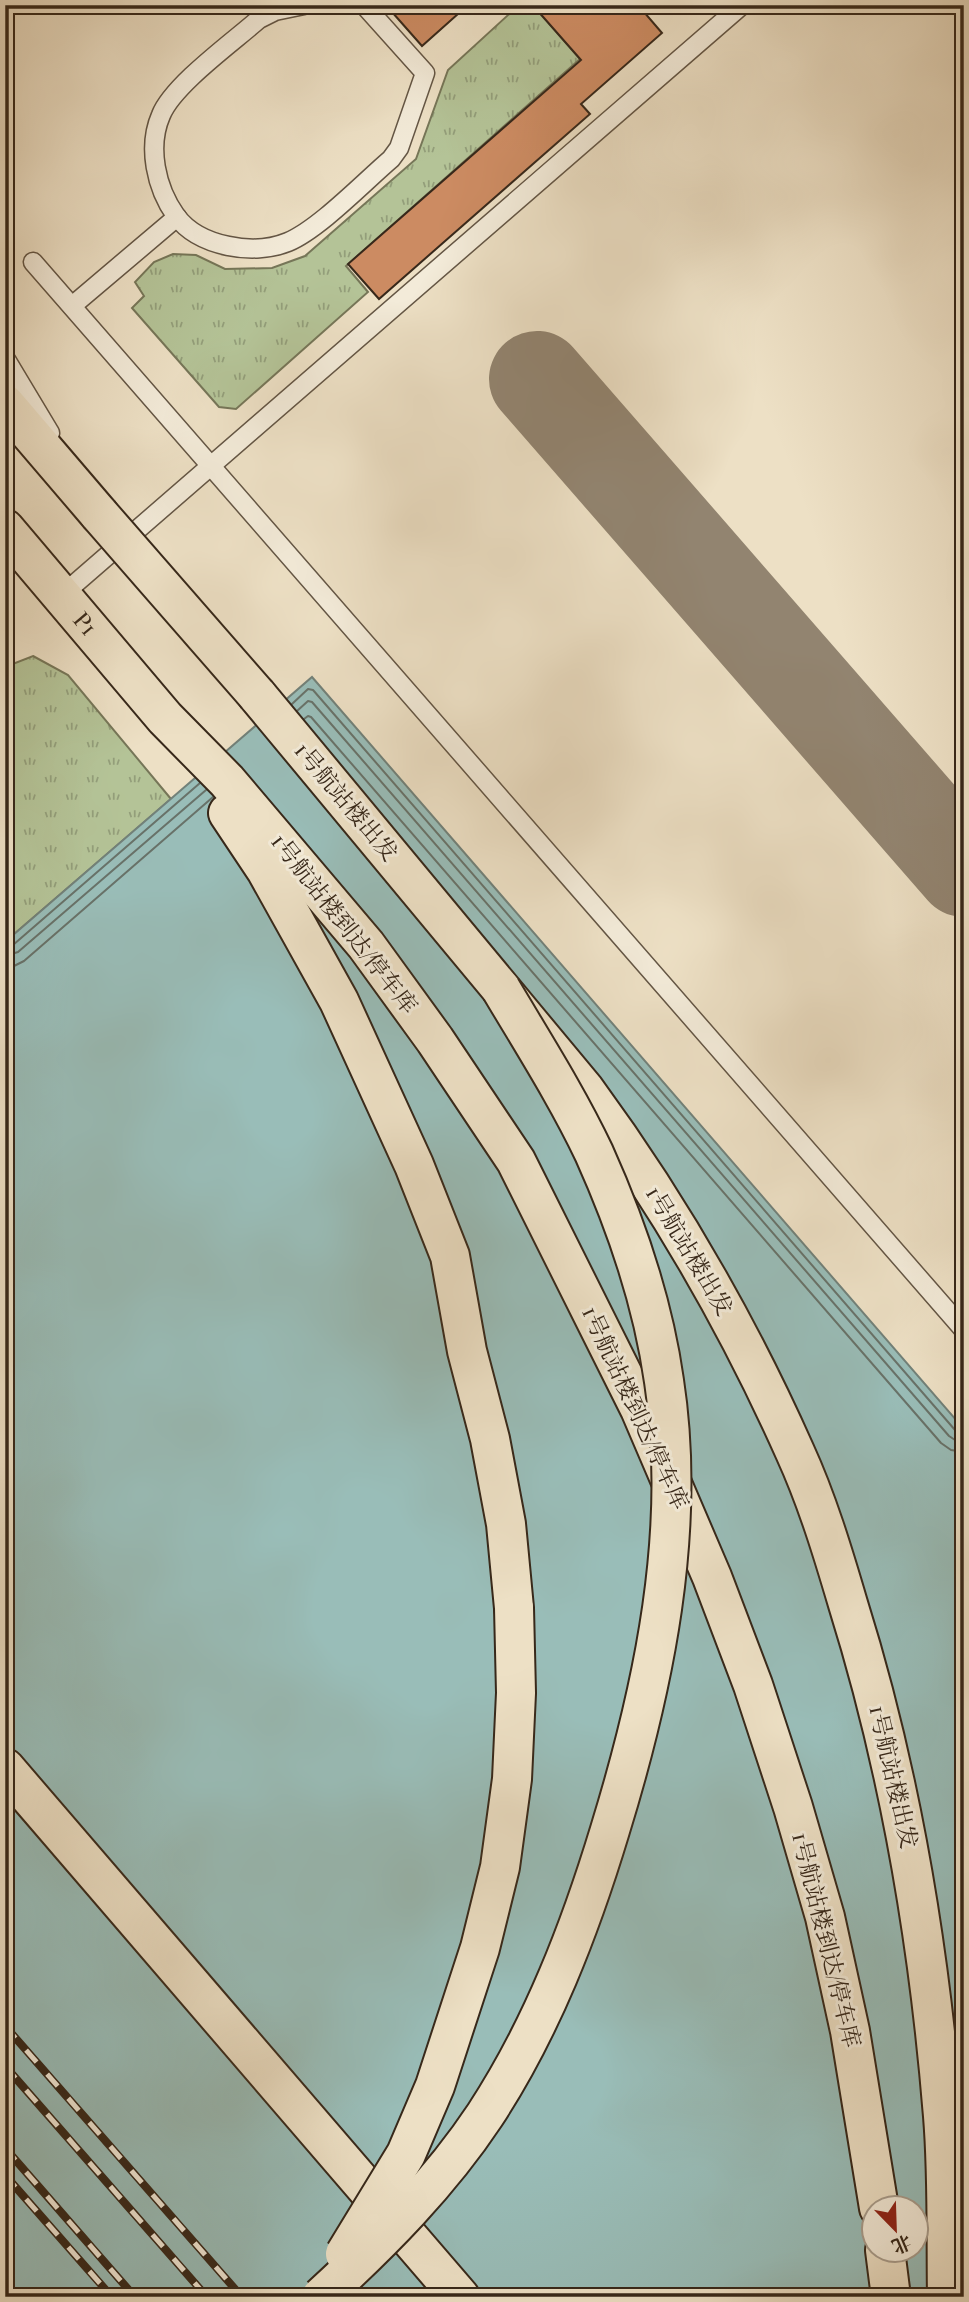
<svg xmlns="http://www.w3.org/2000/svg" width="969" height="2302" font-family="'IM FELL French Canon','Noto Serif SC',serif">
<defs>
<pattern id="grass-tufts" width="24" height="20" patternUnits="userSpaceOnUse" patternTransform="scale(1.75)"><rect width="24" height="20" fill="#b4c397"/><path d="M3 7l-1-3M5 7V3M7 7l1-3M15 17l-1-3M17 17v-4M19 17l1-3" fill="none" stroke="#939e7a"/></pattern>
</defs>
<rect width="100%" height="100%" fill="#ede0c5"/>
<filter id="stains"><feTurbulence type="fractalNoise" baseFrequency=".00286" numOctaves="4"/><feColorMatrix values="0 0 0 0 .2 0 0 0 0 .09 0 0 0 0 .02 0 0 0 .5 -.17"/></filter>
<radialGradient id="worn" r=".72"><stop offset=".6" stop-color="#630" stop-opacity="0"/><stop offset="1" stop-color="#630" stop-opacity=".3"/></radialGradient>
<g fill="url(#grass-tufts)" stroke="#767658" stroke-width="2">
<path d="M519 5H533L580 59 346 266 368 292 236 409 219 407 132 308 144 296 135 282 154 262 173 254 196 255 225 269 272 268 305 256 416 159 448 70Z"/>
<path d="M33 656 68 675 171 799 5 942V667Z"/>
</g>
<path fill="#99bdb8" stroke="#728179" stroke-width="2" fill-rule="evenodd" d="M312 677 964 1429V2297H5V942ZM874 2208H916V2250H874Z"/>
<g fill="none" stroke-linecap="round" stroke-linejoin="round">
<g stroke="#687269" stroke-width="2">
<path d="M292 704 308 689 313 690 955 1430 964 1433"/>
<path d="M297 711 308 701 312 702 949 1436 955 1440 964 1442"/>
<path d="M304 719 308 716 311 717 941 1443 951 1450 964 1452"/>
<path d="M5 947 13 945 200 783"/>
<path d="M5 956 18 952 206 790"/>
<path d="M5 967 14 966 24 961 213 797"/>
</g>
<path stroke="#928470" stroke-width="96" d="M537 379 964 869"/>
</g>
<g fill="#cc8b62" stroke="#37281a" stroke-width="2">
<path d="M400 5H468L422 46 392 12Z"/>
<path d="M543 5H638L662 33 581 104 590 114 379 299 348 264 581 60 537 10Z"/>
</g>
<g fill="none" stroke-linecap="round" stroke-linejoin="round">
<g stroke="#645645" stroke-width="21">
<g id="lane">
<path d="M304 5 275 11 259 19C233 42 173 85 161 115 147 147 156 188 176 216 199 247 254 256 288 242 319 229 364 182 391 159L399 148 425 73 364 5"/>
<path d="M33 262 964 1330"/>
<path d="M72 306 177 217"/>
<path d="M5 358 50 433"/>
<path d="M62 595 742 5"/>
</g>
</g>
<g stroke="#37281a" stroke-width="42">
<g id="primary">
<path d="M5 404 99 514"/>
<path id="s1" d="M5 529 165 718 227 781 366 945 435 1040 516 1161 640 1409 712 1577 753 1685 793 1807 825 1917 850 2031 879 2208"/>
<path d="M257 695 585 1090C668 1203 738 1324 795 1452 817 1500 833 1553 848 1604 900 1770 929 1943 943 2116 948 2176 946 2237 947 2297"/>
<path d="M228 813 266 870 339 1001 414 1165 450 1256 467 1351 490 1439 506 1524 514 1608"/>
<path d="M885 2250 891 2297"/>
</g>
</g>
<g stroke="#37281a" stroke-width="42">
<path id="highway" d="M5 1768 460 2297"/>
</g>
<use href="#lane" stroke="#f3ebd9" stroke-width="18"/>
<use href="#primary" stroke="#ede0c5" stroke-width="38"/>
<use href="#highway" stroke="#ede0c5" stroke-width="38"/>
<g stroke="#37281a" stroke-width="8">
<g id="rail">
<path d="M5 2026 242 2297"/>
<path d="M5 2066 207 2297"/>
<path d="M5 2148 135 2297"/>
<path d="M5 2175 112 2297"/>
</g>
</g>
<use href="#rail" stroke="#f3ebd9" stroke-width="5" stroke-dasharray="16" stroke-linecap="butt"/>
<g stroke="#37281a" stroke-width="42" stroke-linecap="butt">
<g id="primary-bridge">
<path d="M99 514 257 695"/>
<path d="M345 2254 406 2154 435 2086 480 1948 500 1867 512 1779 516 1693 514 1608"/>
<path d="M321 2297C381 2242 440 2183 485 2115 542 2028 580 1929 610 1830 654 1687 687 1530 664 1381 653 1303 626 1224 594 1153 567 1096 533 1043 501 989"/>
</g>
</g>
<use href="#primary-bridge" stroke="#ede0c5" stroke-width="38"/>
</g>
<g text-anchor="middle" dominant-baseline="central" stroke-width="6" stroke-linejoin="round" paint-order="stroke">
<g font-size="23" fill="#37281a" stroke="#f3ebd9">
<text stroke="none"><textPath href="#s1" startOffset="124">P1</textPath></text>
<text transform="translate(346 802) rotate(50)">1号航站楼出发</text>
<text transform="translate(344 924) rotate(52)">1号航站楼到达/停车库</text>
<text transform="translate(689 1251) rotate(59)">1号航站楼出发</text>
<text transform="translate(635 1408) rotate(65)">1号航站楼到达/停车库</text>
<text transform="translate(893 1777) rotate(77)">1号航站楼出发</text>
<text transform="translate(826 1940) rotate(76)">1号航站楼到达/停车库</text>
</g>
</g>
<rect width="969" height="2302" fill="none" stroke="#ede0c5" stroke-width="28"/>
<rect x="7" y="7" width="955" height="2288" fill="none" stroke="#37281a" stroke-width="3.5"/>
<rect x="14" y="14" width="941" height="2274" fill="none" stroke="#37281a" stroke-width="2"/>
<g transform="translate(895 2229) rotate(157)"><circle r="33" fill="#f3ebd9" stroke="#a89d8d" stroke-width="2"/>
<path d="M0-5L12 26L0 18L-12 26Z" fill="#8f2418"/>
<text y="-10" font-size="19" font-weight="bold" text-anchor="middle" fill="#37281a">北</text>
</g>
<rect width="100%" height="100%" filter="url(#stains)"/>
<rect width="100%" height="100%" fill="url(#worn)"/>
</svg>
